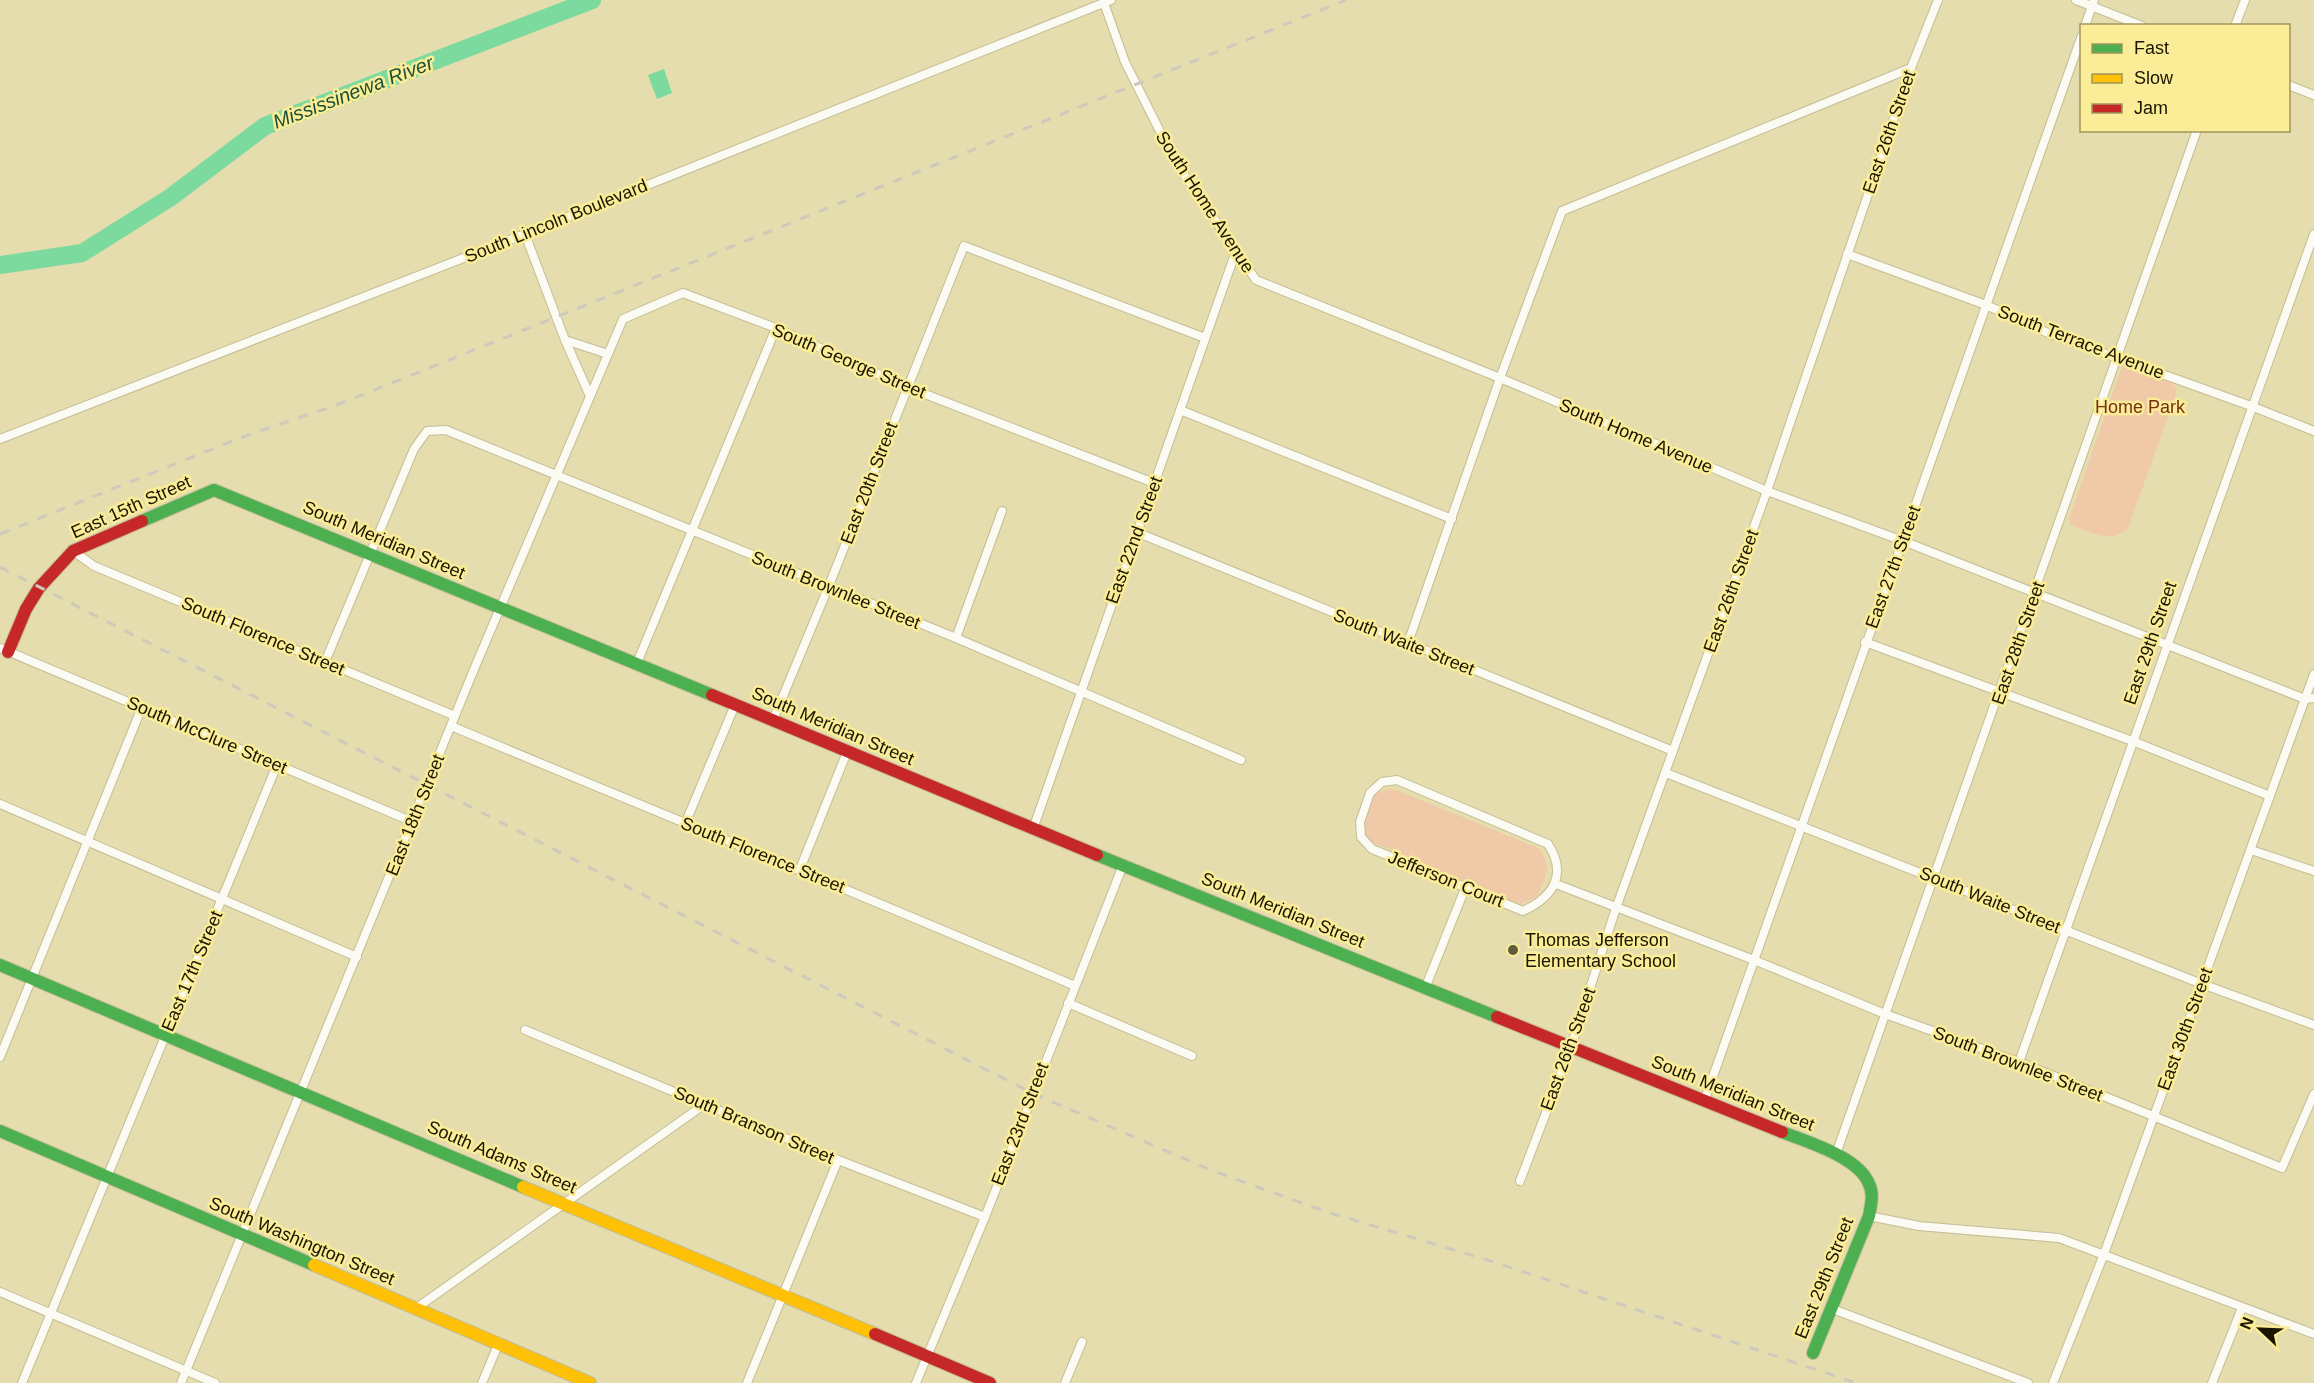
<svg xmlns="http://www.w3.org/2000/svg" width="2314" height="1383" font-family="Arial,sans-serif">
<rect width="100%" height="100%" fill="#e5ddad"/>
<g fill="#f0c9a8">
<path d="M2122 366 2172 383 2176 388V395L2128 528C2111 545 2092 532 2071 525L2069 519Z"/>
<path d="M1387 789 1396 790 1538 848C1554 865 1545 878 1537 896L1522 904 1512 901 1368 840 1363 826 1373 795Z"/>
</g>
<path fill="#7cda9f" d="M664 69 672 93 657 99 648 75Z"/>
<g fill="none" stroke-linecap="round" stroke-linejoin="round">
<path stroke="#7cda9f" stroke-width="18" d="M0 265 82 253 171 197 265 126 592 0"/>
<g stroke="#c3bd96" stroke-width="10">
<g id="street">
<path d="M2076 0 2142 26"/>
<path d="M1104 3 1125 62 1176 163 1256 280 1500 378 1767 491 1903 541 2305 699 2314 698"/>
<path d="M2085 26 2094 0"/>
<path d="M2235 26 2245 0"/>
<path d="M2288 85 2314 95"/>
<path d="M525 234 565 340 590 396"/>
<path d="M1847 254 1986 305 2048 333 2251 406 2314 431"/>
<path d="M565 340 608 354"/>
<path d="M1180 410 1452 519"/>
<path d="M0 439 525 234 1111 0"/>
<path d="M1136 532 1673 751"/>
<path d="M73 551 94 566 455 716"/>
<path d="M956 638 1002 511"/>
<path d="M1865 642 2135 742 2270 796"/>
<path d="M1408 643 1500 378 1562 211 1911 68"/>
<path d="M0 648 413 822"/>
<path d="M325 662 414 449 427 431 446 430 956 638 1241 760"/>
<path d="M637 663 776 328"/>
<path d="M773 720 828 588 964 246 1205 338"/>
<path d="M451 726C659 813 867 897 1075 986"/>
<path d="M1666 773 2202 984 2314 1025"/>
<path d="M1397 780 1548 844C1568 875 1553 897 1523 911L1372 849 1361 837 1360 822 1370 793 1382 782Z"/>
<path d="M0 804 357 957"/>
<path d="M685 824 735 705"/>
<path d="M1033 829 1236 251"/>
<path d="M2251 850 2314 871"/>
<path d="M800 869 847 752"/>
<path d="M1556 884 1754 960 1885 1014 2019 1062 2282 1168 2314 1094"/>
<path d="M1426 986 1466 886"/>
<path d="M1068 1003 1192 1056"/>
<path d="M525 1030 838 1160 985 1217"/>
<path d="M0 1057 142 707"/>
<path d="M2019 1062 2314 234"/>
<path d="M1705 1099 2082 35"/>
<path d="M1836 1154 2197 130"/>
<path d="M1520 1181 1571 1047 1616 908 1767 491 1911 68 1938 0"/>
<path d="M1869 1216 1919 1226 2059 1238 2314 1334"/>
<path d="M0 1292 215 1383"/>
<path d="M1830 1308 2028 1383"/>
<path d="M415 1309 705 1104"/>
<path d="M22 1383 277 765"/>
<path d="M181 1383 475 667 623 319 683 293 776 328 907 387 1154 483"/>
<path d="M482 1383 498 1345"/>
<path d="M747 1383 838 1160"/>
<path d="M916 1383 985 1217 1123 865"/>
<path d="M1065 1383 1082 1342"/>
<path d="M2053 1383 2104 1254 2314 674"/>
<path d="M2212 1383 2242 1308"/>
</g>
</g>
<g stroke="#c3bd96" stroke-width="14">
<g id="fast">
<path d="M142 521 214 490 712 695"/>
<path d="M1097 855 1497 1017"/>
<path d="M0 965 523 1187"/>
<path d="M0 1131 314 1265"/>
<path d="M1782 1132C1807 1142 1859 1157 1869 1184 1874 1194 1871 1205 1869 1216L1813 1353"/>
</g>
</g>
<g stroke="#c3bd96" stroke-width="14">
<g id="slow">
<path d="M523 1187 875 1334"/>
<path d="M314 1265 590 1383"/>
</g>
</g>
<g stroke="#c3bd96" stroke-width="14">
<g id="jam">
<path d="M8 652 26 609 39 588 73 551 142 521"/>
<path d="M712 695 1097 855"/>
<path d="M1497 1017 1782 1132"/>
<path d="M875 1334 990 1383"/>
</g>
</g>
<use href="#street" stroke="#fbfaf3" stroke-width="8"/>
<use href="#fast" stroke="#4caf50" stroke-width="12"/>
<use href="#slow" stroke="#ffc107" stroke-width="12"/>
<use href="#jam" stroke="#c62828" stroke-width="12"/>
<g stroke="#cdcabd" stroke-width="3" stroke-dasharray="10 10" stroke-linecap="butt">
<path d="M0 534 240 438 342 403 1346 0"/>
<path d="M0 567 1032 1093 1213 1171 1327 1212 1494 1262 1856 1383"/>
</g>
</g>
<circle fill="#615b3d" stroke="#fbed97" stroke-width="2" cx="1513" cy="950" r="6"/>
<g text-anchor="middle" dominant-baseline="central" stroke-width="5" stroke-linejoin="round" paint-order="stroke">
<g font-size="18" fill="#1a1500" stroke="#fbed97">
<text transform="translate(1889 132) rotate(-71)">East 26th Street</text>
<text transform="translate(1205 202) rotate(57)">South Home Avenue</text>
<text transform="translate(556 221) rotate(-22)">South Lincoln Boulevard</text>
<text transform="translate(2081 342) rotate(21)">South Terrace Avenue</text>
<text transform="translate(849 361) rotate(23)">South George Street</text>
<text transform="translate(1636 436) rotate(23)">South Home Avenue</text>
<text transform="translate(869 483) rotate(-69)">East 20th Street</text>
<text transform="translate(131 507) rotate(-24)">East 15th Street</text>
<text transform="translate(384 540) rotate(23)">South Meridian Street</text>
<text transform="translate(1134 540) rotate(-70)">East 22nd Street</text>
<text transform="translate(1893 567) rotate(-70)">East 27th Street</text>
<text transform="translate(836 590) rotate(22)">South Brownlee Street</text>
<text transform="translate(1731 591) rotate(-70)">East 26th Street</text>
<text transform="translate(263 636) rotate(23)">South Florence Street</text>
<text transform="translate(1404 642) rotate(22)">South Waite Street</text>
<text transform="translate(2018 643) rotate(-71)">East 28th Street</text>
<text transform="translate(2150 643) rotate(-71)">East 29th Street</text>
<text transform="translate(833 726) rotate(23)">South Meridian Street</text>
<text transform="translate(207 735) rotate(23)">South McClure Street</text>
<text transform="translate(415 815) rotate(-68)">East 18th Street</text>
<text transform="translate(763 855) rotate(22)">South Florence Street</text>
<text transform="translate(1446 879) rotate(22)">Jefferson Court</text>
<text transform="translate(1990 900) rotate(22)">South Waite Street</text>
<text transform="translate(1283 910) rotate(22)">South Meridian Street</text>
<text transform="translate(192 971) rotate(-67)">East 17th Street</text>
<text transform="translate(2185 1029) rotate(-70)">East 30th Street</text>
<text transform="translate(1568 1049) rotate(-70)">East 26th Street</text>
<text transform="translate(2018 1064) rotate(21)">South Brownlee Street</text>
<text transform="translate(1733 1093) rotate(22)">South Meridian Street</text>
<text transform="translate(1020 1124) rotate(-69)">East 23rd Street</text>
<text transform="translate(754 1125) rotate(23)">South Branson Street</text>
<text transform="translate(502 1157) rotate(23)">South Adams Street</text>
<text transform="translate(302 1241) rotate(23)">South Washington Street</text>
<text transform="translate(1824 1278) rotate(-68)">East 29th Street</text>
</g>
<g font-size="18" fill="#762f13" stroke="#fbed97">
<text x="2140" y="407">Home Park</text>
</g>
<g font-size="18" fill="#1a1500" stroke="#fbed97" text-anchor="start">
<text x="1525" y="940">Thomas Jefferson<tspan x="1525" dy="21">Elementary School</tspan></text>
</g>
<g font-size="20" font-style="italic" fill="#1b5138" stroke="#fbed97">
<text transform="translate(353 92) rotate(-21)">Mississinewa River</text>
</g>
</g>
<rect x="2080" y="24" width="210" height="108" fill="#fbed97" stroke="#a1975b" stroke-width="1.5"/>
<rect x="2092" y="44" width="30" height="9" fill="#4caf50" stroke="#a1975b" stroke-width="1.5"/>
<text x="2134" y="54" font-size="18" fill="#1a1500">Fast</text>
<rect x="2092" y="74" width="30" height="9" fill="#ffc107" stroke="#a1975b" stroke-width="1.5"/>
<text x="2134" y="84" font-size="18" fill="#1a1500">Slow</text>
<rect x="2092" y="104" width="30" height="9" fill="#c62828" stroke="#a1975b" stroke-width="1.5"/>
<text x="2134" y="114" font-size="18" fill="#1a1500">Jam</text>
<g transform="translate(2260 1329) rotate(293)" stroke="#fbed97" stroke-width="4.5" paint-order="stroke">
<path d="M0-4.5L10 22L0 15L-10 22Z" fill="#1a1500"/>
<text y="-9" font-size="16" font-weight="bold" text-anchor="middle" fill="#1a1500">N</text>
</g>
</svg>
